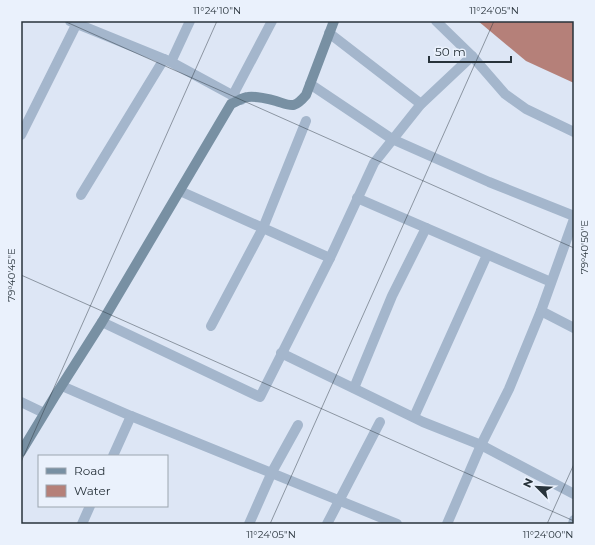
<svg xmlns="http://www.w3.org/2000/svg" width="595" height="545" font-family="Montserrat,sans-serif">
<rect width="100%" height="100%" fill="#dde6f5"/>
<path fill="#b58079" d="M478 21H574V83L526 61Z"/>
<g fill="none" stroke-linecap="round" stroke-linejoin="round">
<g stroke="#a4b6cc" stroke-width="10">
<path d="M70 21 171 62 241 100"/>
<path d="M436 21 472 56 505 94 526 109 574 132"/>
<path d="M329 33 421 104"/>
<path d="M171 62 190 21"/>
<path d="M310 84 392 139 489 182 574 216"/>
<path d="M233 95 272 21"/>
<path d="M21 135 78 21"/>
<path d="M180 191 330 258"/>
<path d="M81 195 164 59"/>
<path d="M357 198 551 282"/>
<path d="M541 311 574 328"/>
<path d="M102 322 260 397 330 258 374 163 421 104 472 56"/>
<path d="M211 326 263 228 306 121"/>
<path d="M281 353 423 422 481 445 574 494"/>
<path d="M62 386 131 416 397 524"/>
<path d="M354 388 392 296 426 228"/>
<path d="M21 402 44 413"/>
<path d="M414 417 487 255"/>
<path d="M113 456 131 416"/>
<path d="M82 524 90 506"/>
<path d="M249 524 272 472 298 425"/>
<path d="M327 524 380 422"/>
<path d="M447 524 481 445 509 389 541 311 574 219"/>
<path d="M573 524 574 520"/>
</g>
<path stroke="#7890a3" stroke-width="10" d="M21 452 55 396 102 322 231 104C236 102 243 97 248 97 255 96 270 99 276 101 292 106 294 109 306 95L334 21"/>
</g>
<path fill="none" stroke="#28333b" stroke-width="1" stroke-opacity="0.45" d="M64 21 574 248M21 275 574 521M21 462 217 21M270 524 494 21M547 524 574 464"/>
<rect width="595" height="545" fill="none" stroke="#eaf1fc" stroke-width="44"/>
<rect x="38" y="455" width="130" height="52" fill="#eaf1fc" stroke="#9ca5af"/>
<rect x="46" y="468" width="20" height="6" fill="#7890a3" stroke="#9ca5af"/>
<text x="74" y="475" font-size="12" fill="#28333b">Road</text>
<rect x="46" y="485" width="20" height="12" fill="#b58079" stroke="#9ca5af"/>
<text x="74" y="495" font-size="12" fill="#28333b">Water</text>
<g transform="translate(537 487) rotate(294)" stroke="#eaf1fc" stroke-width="3" paint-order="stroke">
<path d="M0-3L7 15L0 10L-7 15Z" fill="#28333b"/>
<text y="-6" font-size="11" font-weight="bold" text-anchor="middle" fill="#28333b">N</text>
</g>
<path d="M429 56v6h82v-6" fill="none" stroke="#28333b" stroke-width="2"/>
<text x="435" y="56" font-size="12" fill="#28333b" stroke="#eaf1fc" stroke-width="3" paint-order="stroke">50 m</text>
<rect x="22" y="22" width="551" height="501" fill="none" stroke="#28333b" stroke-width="1.5"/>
<g font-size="10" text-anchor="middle" fill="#28333b">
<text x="217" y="14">11°24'10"N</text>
<text x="494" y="14">11°24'05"N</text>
<text transform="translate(584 247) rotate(-90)" y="4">79°40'50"E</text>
<text transform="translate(11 275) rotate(-90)" y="4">79°40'45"E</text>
<text x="271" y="538">11°24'05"N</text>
<text x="548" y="538">11°24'00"N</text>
</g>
</svg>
